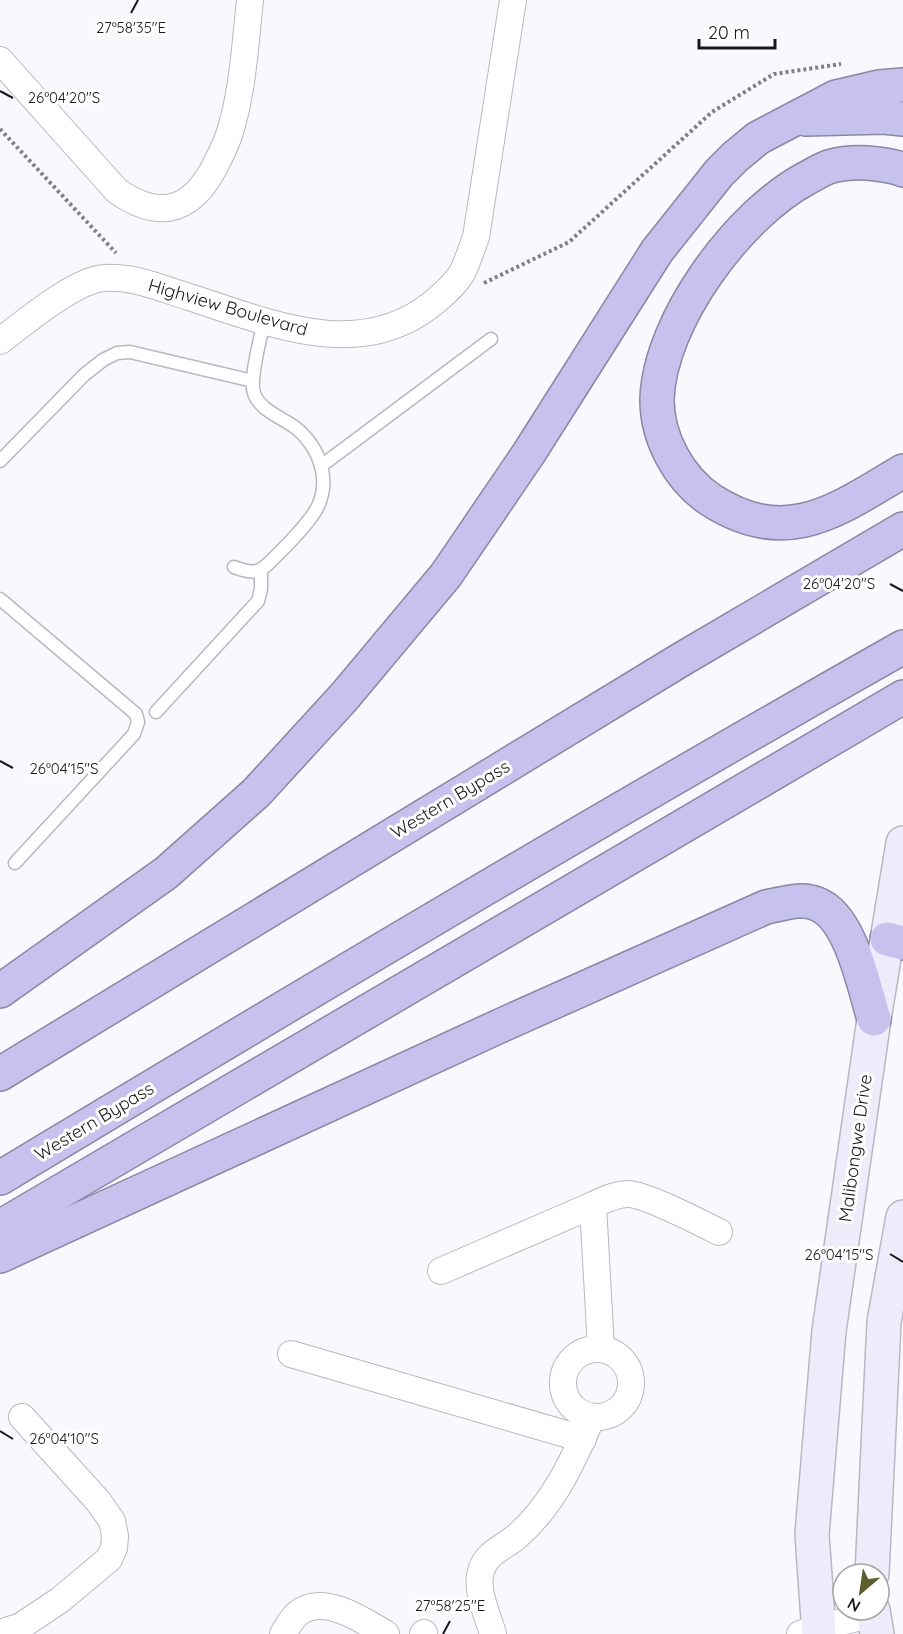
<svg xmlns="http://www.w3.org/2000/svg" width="903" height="1634" font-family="Quicksand,sans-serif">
<rect width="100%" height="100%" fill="#f9f8fe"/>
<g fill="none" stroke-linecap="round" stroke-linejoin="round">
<g stroke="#b9b8c2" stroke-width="15">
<g id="lane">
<path d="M0 461 84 375 103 360 117 353 130 352 253 381"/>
<path d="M321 466 491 339"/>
<path d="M234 567C259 577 262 570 280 552 291 541 308 523 316 510 332 481 320 448 296 428 283 418 259 410 254 393 249 380 261 336 264 321"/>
<path d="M0 599 136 714 138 722 134 734 15 863"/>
<path d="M156 712 258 601 261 589V571"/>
</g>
</g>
<g stroke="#b9b8c2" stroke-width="28">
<g id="street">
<path d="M0 60 117 191C163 223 195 209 218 160 222 152 226 144 229 135 243 92 245 45 250 0"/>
<path d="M0 341C24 323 76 279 105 278 134 276 162 289 189 297 268 322 358 363 432 304 443 295 456 284 463 271 468 260 472 248 476 237L513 0"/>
<path d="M593 1205 601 1349"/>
<path d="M441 1271 593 1205C604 1200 616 1194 628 1194 645 1194 701 1223 719 1232"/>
<circle cx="597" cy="1383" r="34"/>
<path d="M291 1354 583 1439"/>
<path d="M0 1633 21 1626 60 1600 109 1559 114 1548 115 1536 112 1521 98 1501 22 1417"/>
<path d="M283 1634C288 1626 293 1616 301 1611 327 1595 364 1621 386 1634"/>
<path d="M423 1634 424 1633"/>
<path d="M493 1634C488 1616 475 1590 481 1571 486 1553 503 1548 516 1537 553 1506 574 1459 592 1417"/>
<path d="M800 1634 818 1628 873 1614"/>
</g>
</g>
<g stroke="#b9b8c2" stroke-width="36">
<g id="secondary">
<path d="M872 1574 884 1322 903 1217"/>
<path d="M873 1610 877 1634"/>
<path d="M819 1634 812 1534 829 1331 874 1019 903 843"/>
</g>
</g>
<g stroke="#8a86a4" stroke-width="36">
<g id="highway">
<path d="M806 119 884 117 903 119"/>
<path d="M903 170C895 166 886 165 877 164 862 162 846 162 832 166 823 168 815 174 807 178 739 214 659 321 657 400 657 438 679 479 711 500 787 549 837 510 903 471"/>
<path d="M887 939 903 943"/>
<path d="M0 991 166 873 256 793 344 697 446 575 529 453 657 251 719 173 735 157 758 138 836 97 879 87 903 85"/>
<path d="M0 1074 682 659 903 529"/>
<path d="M0 1178C299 998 599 819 903 647"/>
<path d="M0 1227 903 697"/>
<path d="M0 1256 502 1025 766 907C783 904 801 897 817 904 851 917 864 987 874 1019"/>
</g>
</g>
<g stroke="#807f84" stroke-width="4" stroke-dasharray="3 3" stroke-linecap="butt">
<path d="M0 129 116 253"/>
<path d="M484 283 569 242 712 112 774 74 841 64"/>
</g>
<use href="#lane" stroke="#fff" stroke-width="12"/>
<use href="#street" stroke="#fff" stroke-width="26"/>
<use href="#secondary" stroke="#eeecfa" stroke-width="33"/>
<use href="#highway" stroke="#c7c1ee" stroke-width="33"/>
</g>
<path fill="none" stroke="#19181c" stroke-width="2" d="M131 13 138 0M0 91 13 98M890 584 903 591M0 761 13 768M890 1254 903 1262M0 1431 13 1439M443 1634 450 1621"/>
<g text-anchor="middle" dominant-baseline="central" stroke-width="6" stroke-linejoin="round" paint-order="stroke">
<g font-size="18" fill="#19181c" stroke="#fff">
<text transform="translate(228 307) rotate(16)">Highview Boulevard</text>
<text transform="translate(450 799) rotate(-31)">Western Bypass</text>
<text transform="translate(94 1121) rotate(-31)">Western Bypass</text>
<text transform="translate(855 1148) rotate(-82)">Malibongwe Drive</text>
</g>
</g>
<g font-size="15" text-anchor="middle" fill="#19181c" stroke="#fff" stroke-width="6" stroke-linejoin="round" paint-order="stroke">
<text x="131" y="33">27°58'35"E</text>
<text x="64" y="103">26°04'20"S</text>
<text x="839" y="589">26°04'20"S</text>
<text x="64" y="774">26°04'15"S</text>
<text x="839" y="1260">26°04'15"S</text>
<text x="64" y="1444">26°04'10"S</text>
<text x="450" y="1611">27°58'25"E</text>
</g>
<g transform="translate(861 1592) rotate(209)"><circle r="28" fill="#ffffff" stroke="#a3a3a4" stroke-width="1.5"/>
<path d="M0-4.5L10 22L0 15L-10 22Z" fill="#5b5e2b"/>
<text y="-9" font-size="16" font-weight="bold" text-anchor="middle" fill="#19181c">N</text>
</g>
<path d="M699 39v9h76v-9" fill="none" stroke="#19181c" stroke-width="3"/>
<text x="708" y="39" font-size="18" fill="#19181c" stroke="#ffffff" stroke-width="4.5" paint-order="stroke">20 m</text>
</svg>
